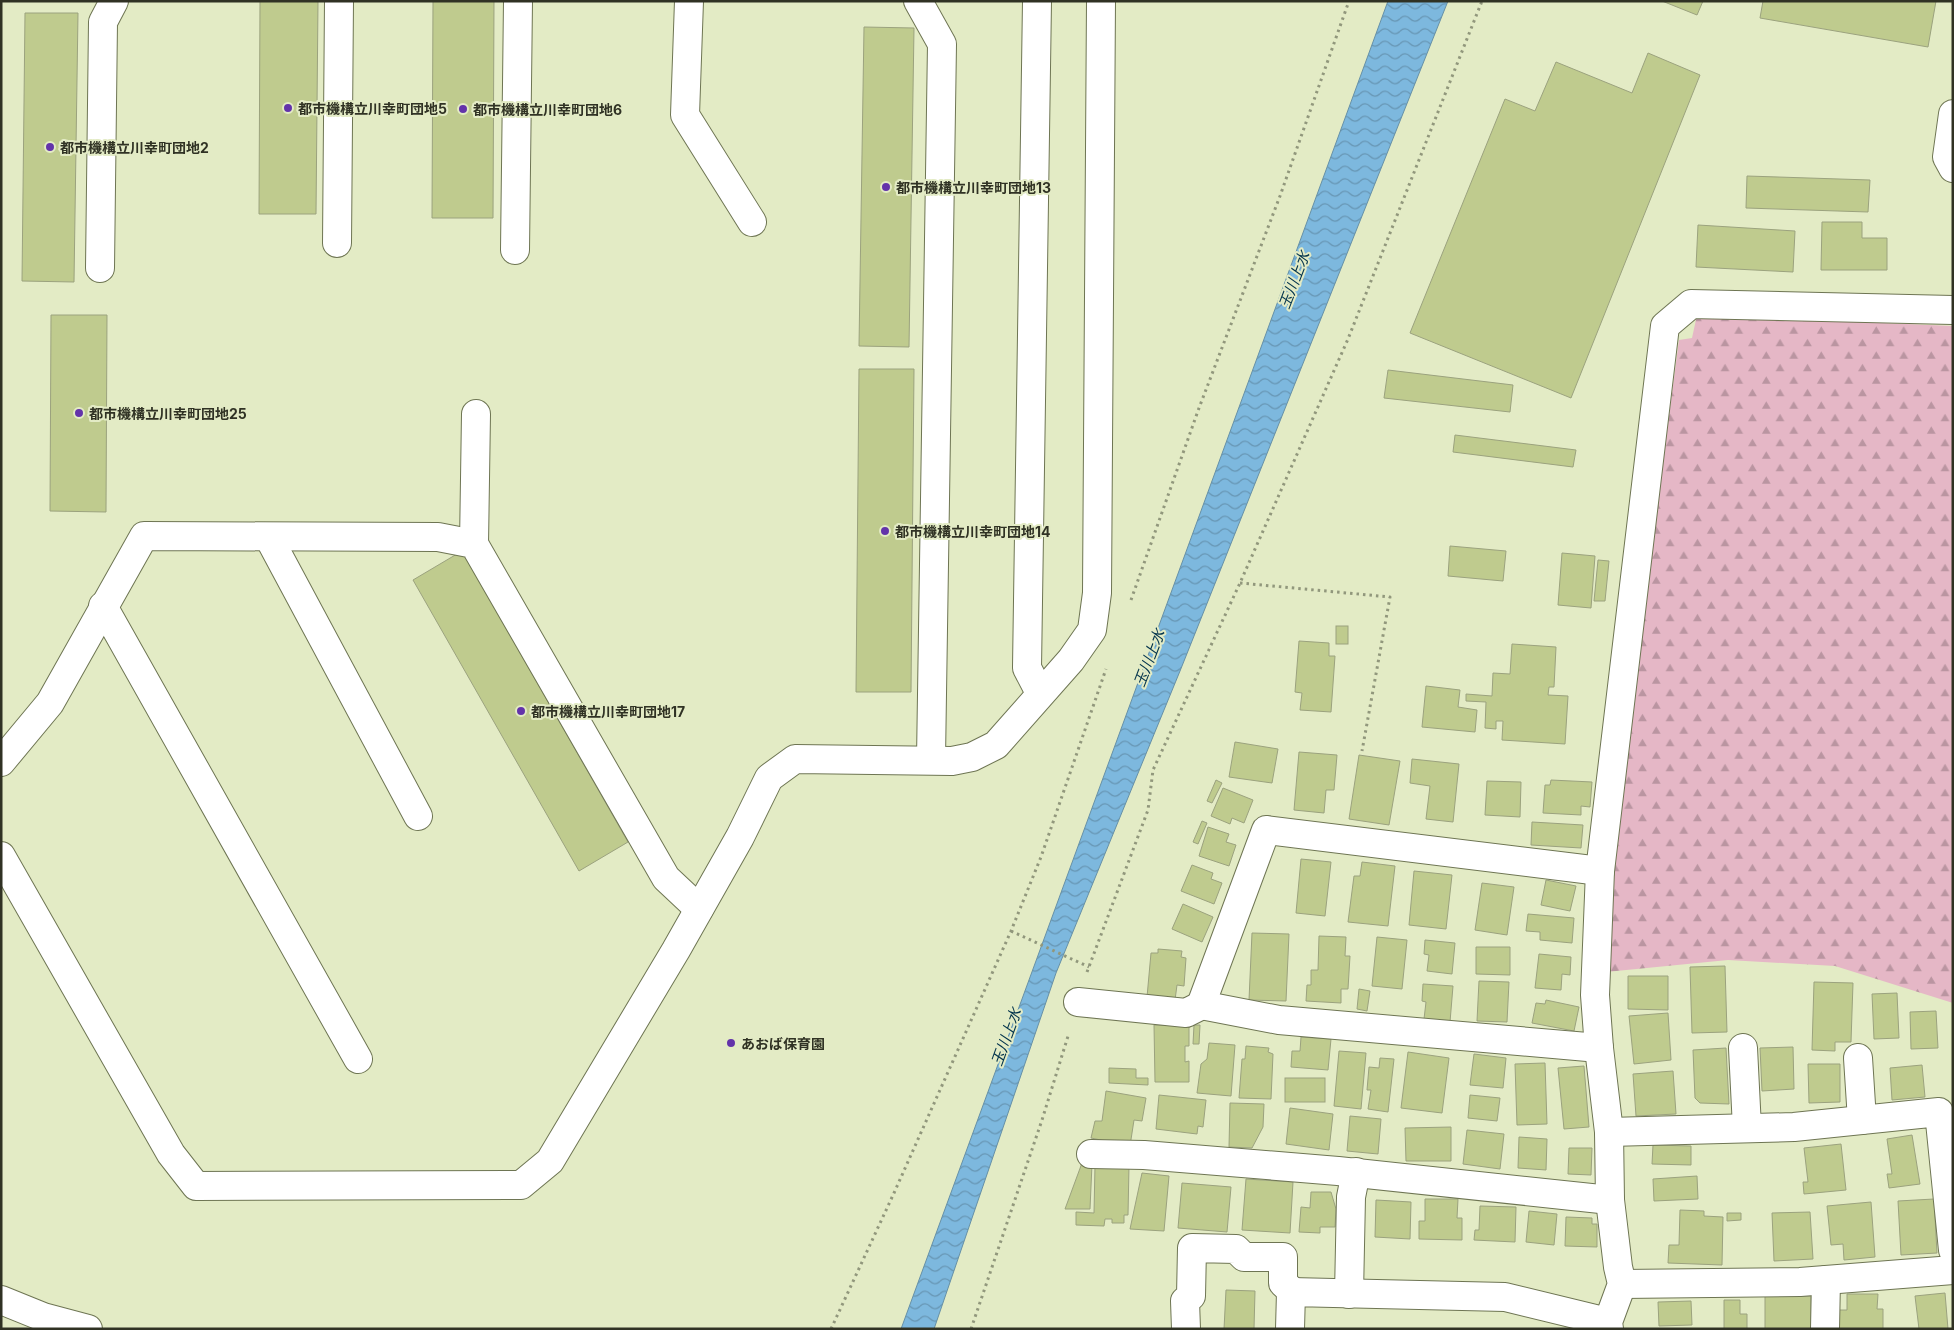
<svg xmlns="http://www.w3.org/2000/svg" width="1954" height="1330" font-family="Inter,'Noto Sans JP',sans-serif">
<defs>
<pattern id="forest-firs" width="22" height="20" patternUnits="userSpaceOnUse" patternTransform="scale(1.25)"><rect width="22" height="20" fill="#e5b7c6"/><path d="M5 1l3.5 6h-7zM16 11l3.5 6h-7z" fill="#ba95a1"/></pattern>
<pattern id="water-waves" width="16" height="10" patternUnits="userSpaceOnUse" patternTransform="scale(1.25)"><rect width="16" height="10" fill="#7db8de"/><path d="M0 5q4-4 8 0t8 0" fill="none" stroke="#6796b4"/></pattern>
</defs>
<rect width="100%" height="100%" fill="#e3ebc5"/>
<path fill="url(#forest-firs)" d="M1697 315 1953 326V1003L1835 966 1728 960 1606 972 1615 847 1625 746 1679 340 1692 338Z"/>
<path fill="url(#water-waves)" stroke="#6690a6" d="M1388 1H1448L1180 671 1056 973 934 1329H901Z"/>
<g fill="#bfcb8e" stroke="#9ba27e">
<path d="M260 1H318L316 214H259Z"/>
<path d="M433 1H494L493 218H432Z"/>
<path d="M1662 1H1703L1697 15Z"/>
<path d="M1763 1H1936L1928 47 1760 18Z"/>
<path d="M25 13H78L74 282 22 281Z"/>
<path d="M864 27 914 28 909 347 859 346Z"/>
<path d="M1648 53 1700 75 1571 398 1410 333 1505 99 1535 111 1556 62 1632 93Z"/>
<path d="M1747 176 1870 180 1868 212 1746 208Z"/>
<path d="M1822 222H1862V238H1887V270H1821Z"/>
<path d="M1698 225 1795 231 1793 272 1696 267Z"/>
<path d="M51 315H107L106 512 50 511Z"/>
<path d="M859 369H914L911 692H856Z"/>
<path d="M1388 370 1513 385 1510 412 1384 398Z"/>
<path d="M1455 435 1576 450 1573 467 1453 452Z"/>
<path d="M1450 546 1506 551 1503 581 1448 576Z"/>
<path d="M462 551 628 842 579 871 413 580Z"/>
<path d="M1562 553 1595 556 1591 608 1558 605Z"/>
<path d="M1598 560 1609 561 1605 601H1594Z"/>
<rect x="1336" y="626" width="12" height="18"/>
<path d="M1299 641 1329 643V656H1335L1331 712 1300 710 1302 693 1295 692Z"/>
<path d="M1512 644 1556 647 1554 687H1549L1548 695 1568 696 1565 744 1502 740 1503 721H1496V729L1485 728 1486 702 1466 701V694L1492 696 1493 673 1510 674Z"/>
<path d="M1426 686 1460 690 1458 707 1477 710 1475 732 1422 727Z"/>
<path d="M1235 742 1278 749 1272 783 1229 777Z"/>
<path d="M1299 752 1337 755 1334 790H1326L1324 813 1294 810Z"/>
<path d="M1359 755 1400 761 1389 825 1349 819Z"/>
<path d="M1412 759 1459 764 1453 822 1426 819 1430 786 1410 783Z"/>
<path d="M1216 780 1222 783 1212 803 1207 801Z"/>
<path d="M1551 780 1592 782 1590 807 1581 806V815L1543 813 1545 785H1550Z"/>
<path d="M1487 781 1521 782 1520 817 1485 815Z"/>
<path d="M1223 788 1253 800 1244 823 1232 818 1230 824 1211 816Z"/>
<path d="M1202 821 1207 823 1198 844 1193 842Z"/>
<path d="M1532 822 1583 825 1581 848 1531 845Z"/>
<path d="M1208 827 1229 834 1226 842 1236 845 1229 866 1199 856Z"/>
<path d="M1301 859 1331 862 1325 916 1296 913Z"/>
<path d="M1362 862 1395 866 1388 926 1348 922 1354 876H1360Z"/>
<path d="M1192 865 1213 873 1211 879 1222 883 1214 904 1181 891Z"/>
<path d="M1414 871 1452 875 1446 929 1409 925Z"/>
<path d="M1546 880 1576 886 1570 911 1541 905Z"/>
<path d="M1482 883 1514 887 1507 935 1475 930Z"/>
<path d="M1183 904 1213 917 1202 942 1172 929Z"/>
<path d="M1528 914 1574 918 1572 943 1540 940V932L1526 931Z"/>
<path d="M1252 933 1289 934 1286 1001 1249 1000Z"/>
<path d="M1319 936 1346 937 1345 956H1350L1348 989H1341V1003L1306 1001 1307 985H1311V970H1318Z"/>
<path d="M1377 937 1407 940 1402 989 1372 986Z"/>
<path d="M1425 940 1455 943 1452 974 1427 971 1429 955 1424 954Z"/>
<path d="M1476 947H1510V975L1476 974Z"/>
<path d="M1158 949 1182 951 1181 957 1186 958 1184 986 1177 985 1175 1000 1147 997 1151 953H1158Z"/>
<path d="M1539 954 1571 957 1570 975 1562 974 1561 990 1535 988Z"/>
<path d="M1725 966 1727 1032 1692 1033 1690 967Z"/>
<path d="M1628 976H1668V1010L1628 1009Z"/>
<path d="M1479 981 1509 982 1507 1022 1477 1021Z"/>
<path d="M1814 982 1853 983 1851 1042H1835V1051L1812 1050Z"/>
<path d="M1423 984 1453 986 1450 1022 1424 1019 1426 1002 1422 1001Z"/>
<path d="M1359 989 1370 991 1367 1011 1357 1009Z"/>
<path d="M1897 993 1899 1038 1874 1039 1872 994Z"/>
<path d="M1546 1000 1579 1007 1574 1031 1532 1023 1536 1003 1545 1004Z"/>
<path d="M1936 1011 1938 1048 1911 1049 1910 1012Z"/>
<path d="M1668 1013 1671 1060 1634 1064 1629 1016Z"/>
<path d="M1154 1025H1189V1046H1185V1062L1189 1061V1082H1155Z"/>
<path d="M1194 1025H1200L1199 1044H1193Z"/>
<path d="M1301 1037 1331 1039 1328 1070 1291 1067 1292 1051H1300Z"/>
<path d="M1209 1043 1235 1045 1231 1096 1197 1093 1201 1064 1207 1059Z"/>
<path d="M1246 1046 1269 1048 1268 1052 1273 1054 1271 1099 1239 1098 1242 1059H1245Z"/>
<path d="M1793 1047 1794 1089 1762 1091 1760 1048Z"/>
<path d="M1726 1048 1729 1104 1700 1103 1695 1098 1693 1050Z"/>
<path d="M1339 1051 1366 1053 1361 1109 1334 1106Z"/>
<path d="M1408 1052 1449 1058 1442 1113 1401 1108Z"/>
<path d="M1474 1054 1506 1058 1503 1088 1470 1085Z"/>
<path d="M1380 1058 1394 1059 1388 1112 1368 1109 1371 1090H1367L1369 1067 1379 1068Z"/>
<path d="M1545 1063 1547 1124 1517 1125 1515 1064Z"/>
<path d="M1808 1064H1840V1102L1809 1103Z"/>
<path d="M1922 1065 1925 1097 1892 1100 1890 1068Z"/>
<path d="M1584 1066 1589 1127 1564 1129 1558 1068Z"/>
<path d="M1109 1068 1136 1069V1078H1148V1085L1109 1083Z"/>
<path d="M1673 1071 1676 1114 1636 1116 1633 1074Z"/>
<rect x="1285" y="1078" width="40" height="24"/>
<path d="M1106 1091 1146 1098 1142 1121 1134 1120 1130 1146 1091 1138 1095 1121H1102Z"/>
<path d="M1159 1095 1206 1100 1203 1127 1198 1126 1197 1134 1156 1129Z"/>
<path d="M1470 1095 1500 1098 1497 1121 1468 1118Z"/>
<path d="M1230 1103 1264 1104 1263 1127 1252 1148 1229 1147Z"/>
<path d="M1290 1108 1333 1114 1329 1150 1286 1144Z"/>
<path d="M1350 1116 1381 1119 1378 1154 1347 1151Z"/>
<path d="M1451 1127V1161H1406L1405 1128Z"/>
<path d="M1467 1130 1504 1134 1500 1169 1463 1164Z"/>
<path d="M1912 1135 1920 1184 1889 1188 1887 1174H1892L1887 1139Z"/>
<path d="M1519 1137 1547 1139 1546 1170 1518 1168Z"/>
<path d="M1841 1144 1846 1190 1804 1194 1803 1182H1808L1804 1148Z"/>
<path d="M1653 1145 1691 1146V1165L1652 1164Z"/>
<path d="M1569 1148H1592L1591 1175 1568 1174Z"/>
<path d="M1082 1163 1092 1164 1090 1209H1065Z"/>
<path d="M1095 1165 1129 1166 1128 1215H1124V1223H1112V1219H1105L1104 1226 1076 1225V1212L1094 1213Z"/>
<path d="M1142 1173 1169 1176 1164 1231 1130 1229Z"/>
<path d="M1697 1176 1698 1199 1654 1201 1653 1179Z"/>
<path d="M1246 1179 1293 1182 1290 1233 1242 1230Z"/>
<path d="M1182 1183 1231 1187 1227 1232 1178 1228Z"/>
<path d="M1311 1192H1331L1336 1209 1335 1227H1320V1233L1299 1232 1301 1207 1310 1208Z"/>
<path d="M1425 1199H1458L1457 1218H1462V1240L1419 1239V1221H1425Z"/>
<path d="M1934 1199 1937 1253 1901 1255 1898 1201Z"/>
<path d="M1376 1200 1411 1202 1410 1239 1375 1237Z"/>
<path d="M1871 1202 1875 1257 1844 1260 1843 1244 1831 1245 1827 1206Z"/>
<path d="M1480 1206 1516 1207 1515 1242 1474 1240 1475 1230H1479Z"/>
<path d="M1680 1210 1704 1211V1216L1723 1217 1722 1265 1668 1263 1669 1245H1679Z"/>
<path d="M1529 1211 1557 1214 1554 1245 1526 1242Z"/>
<path d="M1810 1212 1813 1259 1774 1261 1772 1213Z"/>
<path d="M1727 1213H1741V1220L1727 1221Z"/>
<path d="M1566 1217 1592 1218V1224H1597V1247L1565 1246Z"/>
<path d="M1226 1290 1255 1291 1254 1329H1224Z"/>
<path d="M1945 1293 1948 1329H1919L1915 1296Z"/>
<path d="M1847 1294H1878L1877 1309H1883V1329H1837V1310H1847Z"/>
<rect x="1765" y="1296" width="46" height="33"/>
<path d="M1724 1300H1740V1314H1747V1329H1724Z"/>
<path d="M1691 1301 1692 1325 1659 1326 1658 1302Z"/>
</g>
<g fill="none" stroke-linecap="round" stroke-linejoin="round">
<g stroke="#6e7553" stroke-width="30">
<g id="minor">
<path d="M689 1 685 115 752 222"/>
<path d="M918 1 942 44 931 759"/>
<path d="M1037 1 1027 668 1040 693"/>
<path d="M1953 114 1947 157 1953 168"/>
<path d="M337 243 339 1"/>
<path d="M515 250 518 1"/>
<path d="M100 268 103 22 114 1"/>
<path d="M269 538 418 816"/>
<path d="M474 544 476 414"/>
<path d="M103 606 358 1059"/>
<path d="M1 762 50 703 144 536 438 537 474 544 666 878 699 909"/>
<path d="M1 856 171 1154 196 1186 521 1185 550 1161 676 950 740 837 769 778 795 759 952 761 972 757 996 745 1071 660 1092 630 1097 593 1101 1"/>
<path d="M1078 1002 1186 1013 1202 1005"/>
<path d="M1599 1048 1279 1020 1201 1005 1266 830 1600 871"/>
<path d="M1743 1048 1747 1128"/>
<path d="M1858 1058 1862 1120"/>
<path d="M1609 1132 1794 1127 1939 1112 1953 1250"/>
<path d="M1091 1154 1144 1155 1338 1171 1610 1200"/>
<path d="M1622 1284 1800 1282 1953 1270"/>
<path d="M1349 1294 1351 1197 1356 1172"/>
<path d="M1 1300 43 1317 88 1329"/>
<path d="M1186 1329 1185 1301 1191 1296 1192 1248 1236 1249 1244 1257H1283V1283L1293 1292"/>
<path d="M1290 1329 1291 1292 1505 1297 1608 1322"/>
<path d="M1609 1329 1608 1322 1622 1284 1618 1267 1610 1200 1609 1132 1599 1048 1595 995 1600 871 1665 326 1691 304 1953 310"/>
<path d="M1825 1329 1826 1280"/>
</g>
</g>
<g stroke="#91977c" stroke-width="3" stroke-dasharray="2.5 4" stroke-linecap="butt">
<path d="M1240 583 1390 597 1362 751"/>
<path d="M1131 600 1199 408 1280 196 1349 1"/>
<path d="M1011 931 1089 967"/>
<path d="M1087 972 1148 810 1153 770 1240 583 1348 339 1482 1"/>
<path d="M831 1329 894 1193 1011 931 1041 857 1106 669"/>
<path d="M971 1329 1042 1120 1069 1033"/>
</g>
<use href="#minor" stroke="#fff" stroke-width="28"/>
</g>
<g fill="#6333aa" stroke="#e3ebc5" stroke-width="2">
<circle cx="288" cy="108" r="5"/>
<circle cx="463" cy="109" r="5"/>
<circle cx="50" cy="147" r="5"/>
<circle cx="886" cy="187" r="5"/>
<circle cx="79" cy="413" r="5"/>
<circle cx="885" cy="531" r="5"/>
<circle cx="521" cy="711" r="5"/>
<circle cx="731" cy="1043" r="5"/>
</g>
<g text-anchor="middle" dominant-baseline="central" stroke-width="4" stroke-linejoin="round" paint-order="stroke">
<g font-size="14" font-weight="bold" fill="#303224" stroke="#e3ebc5" text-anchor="start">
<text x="298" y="108">都市機構立川幸町団地5</text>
<text x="473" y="109">都市機構立川幸町団地6</text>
<text x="60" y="147">都市機構立川幸町団地2</text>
<text x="896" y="187">都市機構立川幸町団地13</text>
<text x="89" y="413">都市機構立川幸町団地25</text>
<text x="895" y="531">都市機構立川幸町団地14</text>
<text x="531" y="711">都市機構立川幸町団地17</text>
<text x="741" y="1043">あおば保育園</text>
</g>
<g font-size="15" font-style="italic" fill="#00324b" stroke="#e3ebc5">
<text transform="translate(1294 280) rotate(-69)">玉川上水</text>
<text transform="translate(1149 658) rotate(-69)">玉川上水</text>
<text transform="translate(1006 1037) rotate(-70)">玉川上水</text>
</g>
</g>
<rect width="1954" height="1330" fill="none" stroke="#303224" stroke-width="5"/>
</svg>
